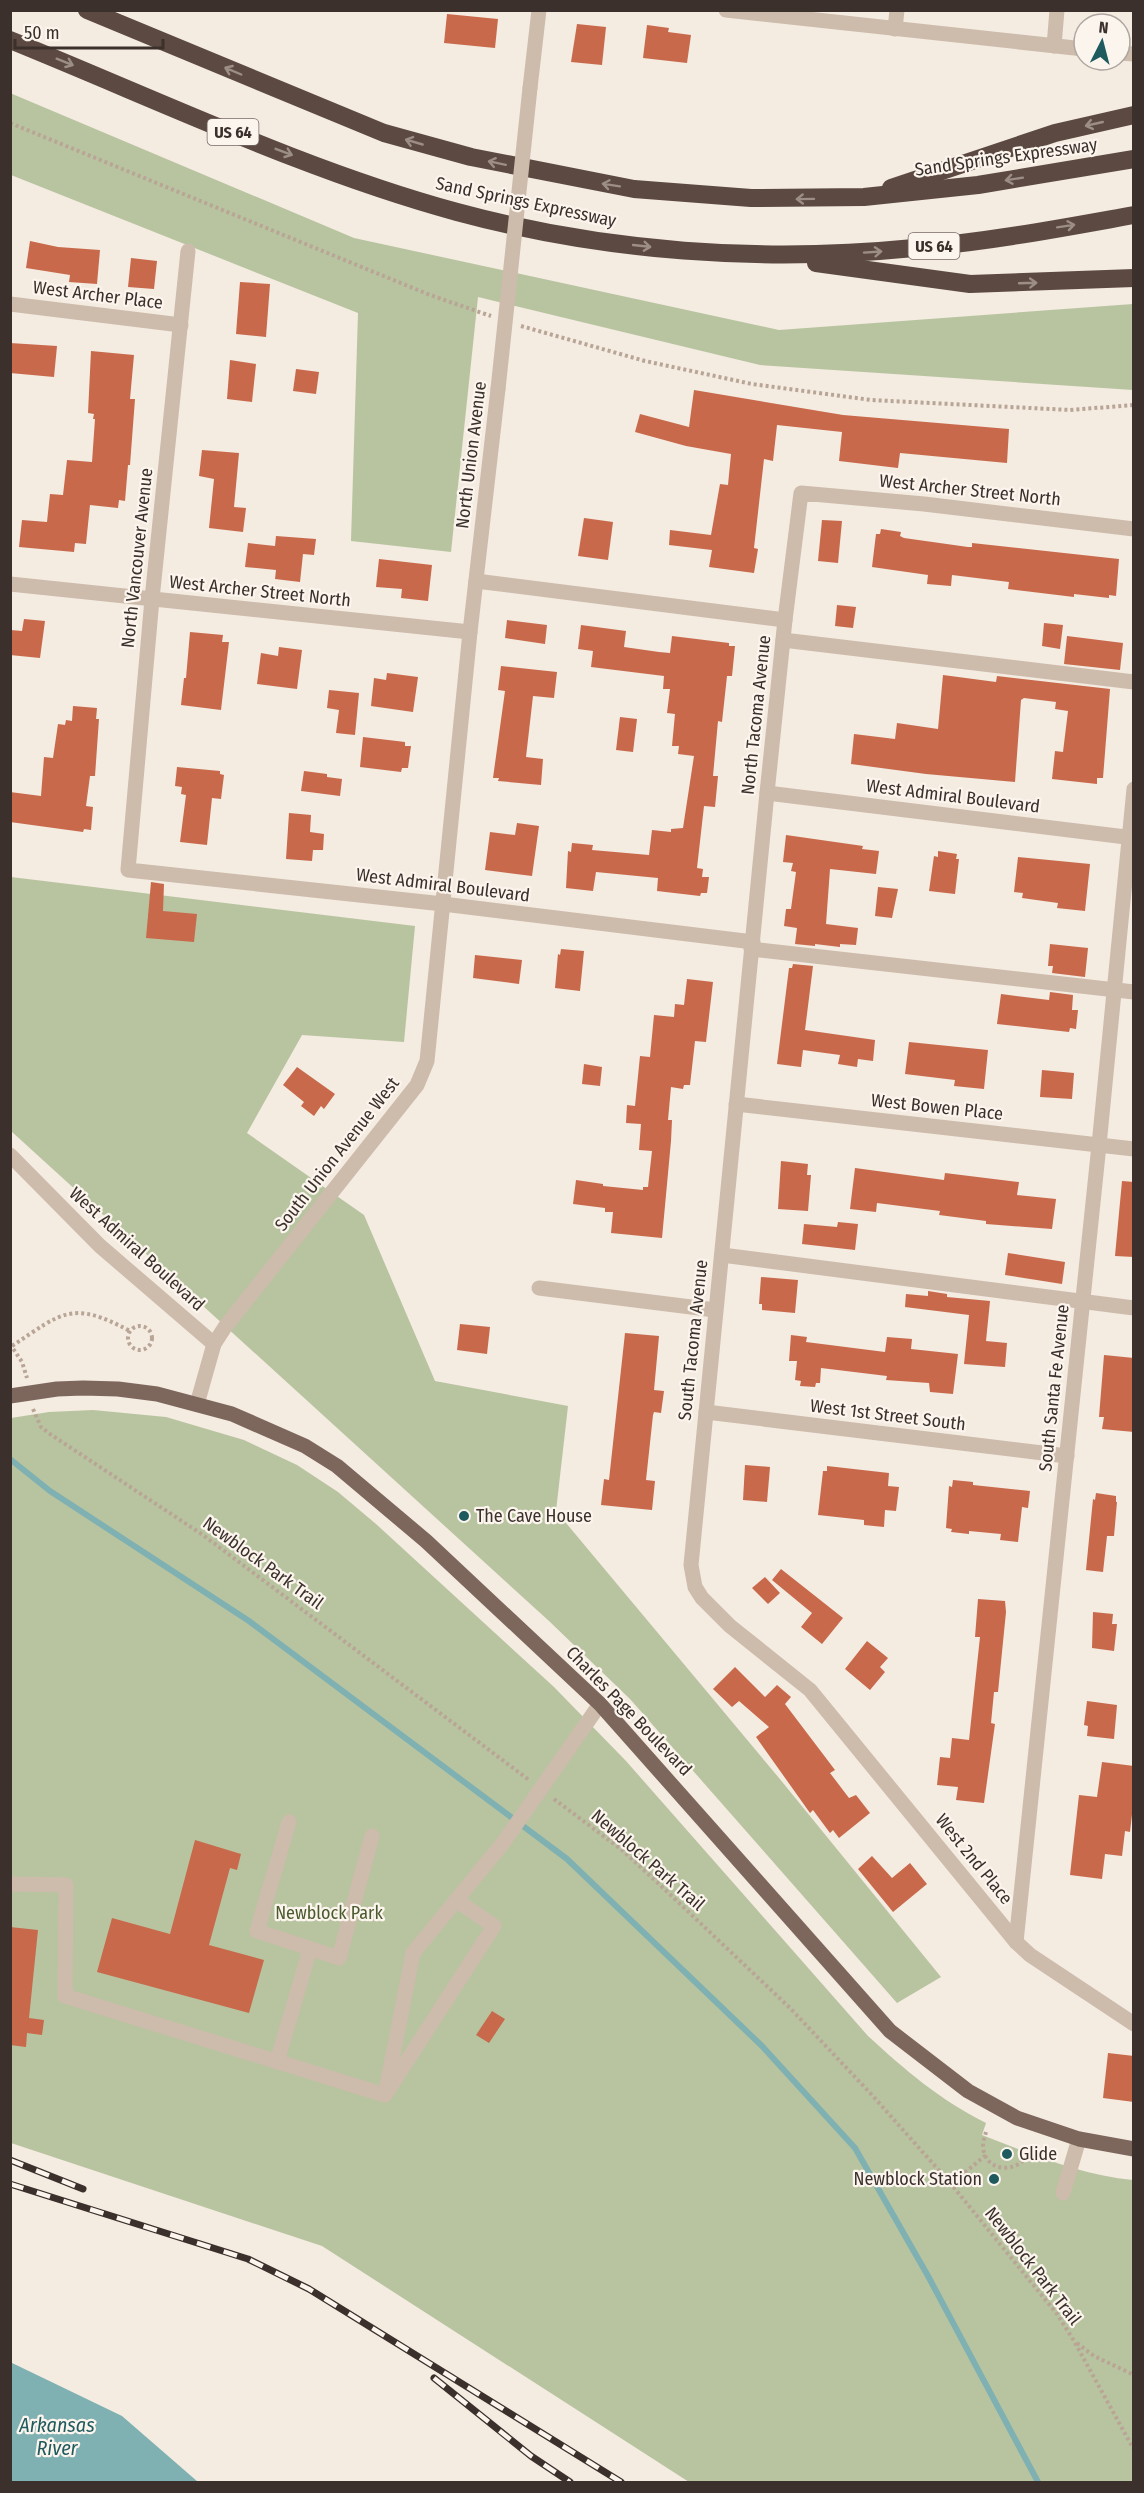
<svg xmlns="http://www.w3.org/2000/svg" width="1144" height="2493" font-family="'Fira Sans Condensed',sans-serif">
<rect width="100%" height="100%" fill="#f4ebe1"/>
<g fill="#b8c4a0">
<path d="M10 93 354 238 779 330 1133 304V390L760 365 478 297 451 552 351 541 358 313 11 175Z"/>
<path d="M11 877 415 926 404 1042 302 1035 247 1133 364 1215 435 1381 568 1406 556 1511 779 1778 941 1977 897 2003 630 1699 549 1621 11 1131Z"/>
<path d="M93 1410 166 1417 244 1440 297 1465 338 1492 376 1524 554 1687 626 1761 868 2036C905 2070 940 2100 986 2123L982 2135C1031 2154 1081 2175 1133 2180V2482H689L322 2246 11 2143V1418L49 1412Z"/>
</g>
<path fill="#7fb0b2" d="M10 2362 122 2416 198 2482H11Z"/>
<g fill="none" stroke-linecap="round" stroke-linejoin="round">
<path stroke="#7fb0b2" stroke-width="6" d="M10 1459 50 1491 249 1621 567 1859 762 2046 855 2148 928 2276 1038 2482"/>
</g>
<g fill="#c8694b">
<path d="M447 14 498 19 495 48 444 43Z"/>
<path d="M577 24 606 27 602 65 571 62Z"/>
<path d="M647 25 669 28 668 32 691 35 687 63 643 58Z"/>
<path d="M30 241 58 247 100 250 97 284 69 282 70 275 26 268Z"/>
<path d="M131 258 157 261 154 289 128 287Z"/>
<path d="M240 282 270 284 266 337 236 334Z"/>
<path d="M10 343 57 346 54 377 10 373Z"/>
<path d="M91 351 134 355 130 399H135L130 465H128L125 501 119 500 118 508 90 505 86 544 75 543 74 552 19 547 22 520 47 522 50 494 63 495 67 460 92 462 95 419H93L94 414 88 413Z"/>
<path d="M230 360 256 364 252 402 227 399Z"/>
<path d="M296 369 319 372 316 394 293 391Z"/>
<path d="M694 390 843 415 1009 429 1007 463 900 453 898 468 839 461 842 432 777 425 773 461 764 459 754 548 758 549 754 573 709 567 712 550 669 545 670 530 711 535 720 484 728 485 731 454 686 446 635 432 640 414 689 427Z"/>
<path d="M202 450 239 453 234 507 246 508 243 532 209 528 214 479 199 476Z"/>
<path d="M584 518 613 522 608 560 578 556Z"/>
<path d="M822 520 842 521 838 563 818 561Z"/>
<path d="M881 529 901 532 900 536 904 538 968 547H972V543L1119 559 1116 596 1109 595V598L1074 594V597L1008 589 1009 582 952 575 951 586 927 584 928 575 872 567 876 534H880Z"/>
<path d="M276 536 316 539 314 555 303 554 300 582 275 579 276 570 245 567 248 543 275 546Z"/>
<path d="M379 559 432 565 428 601 401 598 402 589 376 587Z"/>
<path d="M837 605 856 607 853 628 835 626Z"/>
<path d="M24 619 45 621 40 658 10 655 11 630 22 631Z"/>
<path d="M507 620 547 625 545 644 505 638Z"/>
<path d="M1044 623 1063 625 1060 649 1042 646Z"/>
<path d="M581 625 626 631 624 647 659 652 670 653 672 636 729 643V646H735L732 676H727L722 722 718 721 713 776H718L715 807 704 806 697 868 703 869 702 877H709L707 893H701L700 896 657 891 658 878 596 872 593 891 566 888 568 851 571 852 572 843 593 845 592 850 649 855 652 830 671 832V829L683 828 694 756 678 754 679 746H672L675 714 667 713 670 689H663L664 676 591 667 593 651 578 649Z"/>
<path d="M190 632 223 635 222 642H229L221 710 181 705 184 678H186Z"/>
<path d="M1067 636 1123 643 1120 670 1064 664Z"/>
<path d="M279 647 302 650 297 689 257 684 261 653 278 656Z"/>
<path d="M501 666 557 672 554 698 533 696 526 757 543 759 541 785 498 781 499 778H493L505 691 498 690Z"/>
<path d="M387 673 418 677 413 712 371 706 374 678 386 680Z"/>
<path d="M943 675 996 682 997 676 1110 689 1103 778H1097V784L1052 779 1055 751 1063 752 1068 711 1055 709 1056 702 1024 698 1021 700 1015 782 926 774 851 764 854 734 895 739 897 723 938 729Z"/>
<path d="M329 690 359 693 355 735 336 733 339 710 327 708Z"/>
<path d="M73 706 97 708 96 719H99L95 776H90L86 806 93 807 91 830 84 829 83 832 10 822V792L41 796 44 757 53 758 58 724 65 725 66 720 72 721Z"/>
<path d="M620 717 637 719 633 752 616 750Z"/>
<path d="M363 737 405 742V746H411L408 768H402L401 772 360 767Z"/>
<path d="M177 767 220 771V774L224 775 221 799 212 798 207 845 180 842 186 795 181 794 182 787 175 786Z"/>
<path d="M304 771 327 774V777L342 779 340 796 301 791Z"/>
<path d="M289 813 311 815 310 832 324 834 323 850H313L312 861 286 859Z"/>
<path d="M517 823 539 826 532 876 485 870 490 832 515 835Z"/>
<path d="M786 835 863 846 862 849 879 851 876 874 830 869 826 924 858 928 856 945 840 944V947L815 944V946L795 944 797 928 784 926 786 909H791L796 872 791 871 793 863 783 862Z"/>
<path d="M938 851 957 854 956 859H959L955 894 929 891 934 856 938 857Z"/>
<path d="M1018 857 1090 864 1085 911 1057 908 1058 903 1022 898 1023 893 1014 892Z"/>
<path d="M151 882 164 884 163 911 197 914 194 942 146 938Z"/>
<path d="M878 887 898 889 892 918 875 916Z"/>
<path d="M1050 944 1088 948 1085 977 1052 973 1053 966H1048Z"/>
<path d="M561 949 584 951 580 991 555 988 558 954 560 955Z"/>
<path d="M475 955 522 960 519 984 473 978Z"/>
<path d="M793 964 813 966 805 1030 875 1040 873 1061 858 1059 857 1067 838 1064 840 1055 803 1050 801 1067 777 1064 789 968H792Z"/>
<path d="M687 979 713 982 706 1042 695 1041 690 1085H684L683 1089 671 1087 668 1120H672L671 1141 662 1238 611 1233 613 1212H605V1208L573 1204 576 1180 603 1184V1186L643 1190V1187H648L652 1151 639 1150 641 1124 626 1123 627 1105 635 1106 640 1056 650 1057 654 1015 674 1017 675 1004 684 1005Z"/>
<path d="M1050 992 1073 995 1072 1010H1078L1076 1029 1070 1028 1069 1032 997 1024 1001 994 1049 1000Z"/>
<path d="M909 1042 988 1050 984 1089 954 1086 955 1080 905 1074Z"/>
<path d="M584 1064 602 1067 600 1086 582 1084Z"/>
<path d="M297 1067 335 1094 324 1109 321 1106 314 1116 301 1106 304 1102 283 1085Z"/>
<path d="M1042 1070 1074 1073 1072 1099 1040 1097Z"/>
<path d="M781 1161 808 1164 807 1175H811L808 1211 778 1209Z"/>
<path d="M855 1168 944 1180 945 1173 1019 1182 1017 1195 1056 1199 1052 1229 986 1224V1221L939 1215 940 1211 877 1203 876 1212 850 1209Z"/>
<path d="M1122 1181 1134 1182V1257L1115 1256Z"/>
<path d="M838 1222 858 1224 855 1250 802 1244 804 1224 837 1227Z"/>
<path d="M1008 1253 1065 1262 1062 1284 1005 1275Z"/>
<path d="M761 1277 798 1280 795 1313 762 1310V1304H759Z"/>
<path d="M928 1291 947 1294V1297L990 1301 986 1341 1007 1343 1005 1367 964 1364 969 1315 905 1307 906 1294 928 1296Z"/>
<path d="M460 1324 490 1327 487 1354 457 1350Z"/>
<path d="M625 1333 659 1336 654 1390 664 1391 661 1413 654 1412 653 1415 646 1480 655 1481 652 1510 601 1505 604 1479 609 1480Z"/>
<path d="M791 1335 807 1337 806 1342 885 1352 887 1337 912 1339 911 1349 958 1354 953 1394 930 1392 929 1383 886 1380 887 1376 821 1368 820 1383H816L815 1387 800 1386 801 1381 795 1380 797 1361H789Z"/>
<path d="M1104 1355 1134 1358V1432L1102 1429 1104 1417H1099Z"/>
<path d="M745 1465 770 1467 767 1502 743 1500Z"/>
<path d="M827 1466 889 1473 888 1486 899 1487 896 1511 885 1510 884 1527 864 1525V1520L818 1515 823 1471H827Z"/>
<path d="M953 1480 973 1482V1485L1030 1491 1028 1508 1022 1507 1018 1542 1000 1540 1001 1534 969 1531V1534L951 1532 952 1529 946 1528 949 1486 952 1487Z"/>
<path d="M1096 1493 1116 1496V1502H1117L1114 1536H1107L1103 1572 1086 1570 1093 1499 1095 1500Z"/>
<path d="M781 1569 843 1618 822 1644 801 1627 812 1613 772 1580Z"/>
<path d="M765 1577 780 1593 768 1604 752 1588Z"/>
<path d="M978 1599 1005 1601 1006 1612 998 1692H994L991 1723 995 1724 984 1803 956 1800 958 1787 937 1785 940 1757 950 1758 952 1738 969 1740 980 1637H975Z"/>
<path d="M1093 1612 1113 1614 1112 1624H1117L1114 1651 1092 1648Z"/>
<path d="M867 1641 888 1658 880 1667 885 1672 870 1690 845 1669Z"/>
<path d="M735 1667 765 1697 777 1685 791 1697 785 1704 835 1770 830 1773 849 1798 856 1795 870 1813 839 1838 833 1830 830 1833 813 1810 810 1813 756 1737 769 1727 739 1701 732 1707 713 1689Z"/>
<path d="M1087 1701 1117 1705 1114 1739 1087 1736 1088 1726 1084 1725Z"/>
<path d="M1102 1762 1134 1766V1797L1130 1832 1125 1831 1122 1856 1105 1854 1102 1879 1070 1875 1079 1795 1097 1797Z"/>
<path d="M195 1840 241 1854 237 1870 230 1868 209 1945 264 1960 249 2013 97 1972 112 1918 170 1934Z"/>
<path d="M872 1856 892 1878 910 1863 927 1884 893 1912 858 1869Z"/>
<path d="M10 1927 38 1930 29 2018 44 2020 42 2035 27 2033 26 2047 10 2045Z"/>
<path d="M492 2011 505 2019 489 2043 476 2035Z"/>
<path d="M1108 2053 1134 2056V2102L1103 2098Z"/>
</g>
<g fill="none" stroke-linecap="round" stroke-linejoin="round">
<g stroke="#b9a596" stroke-width="4" stroke-dasharray="3 3" stroke-linecap="butt">
<path d="M10 123 430 295 491 316"/>
<path d="M521 326 645 361 752 384 871 400 1070 410 1134 405"/>
<circle cx="140" cy="1338" r="12"/>
<path d="M10 1344 22 1362 27 1378"/>
<path d="M12 1346C63 1312 72 1300 130 1331"/>
<path d="M33 1409 41 1427 50 1434 203 1535 529 1780"/>
<path d="M554 1799 622 1850 660 1885 790 2008 872 2095 951 2184 1057 2314 1074 2341 1134 2450"/>
<path d="M986 2132C985 2136 983 2141 983 2146 984 2172 1017 2176 1031 2151"/>
<path d="M951 2184 986 2155"/>
<path d="M1077 2343 1094 2356 1134 2375"/>
</g>
<g stroke="#cdbbac" stroke-width="15">
<path d="M726 10 1084 49"/>
<path d="M895 29 897 10"/>
<path d="M1054 46 1057 10"/>
<path d="M1120 53 1134 54"/>
<path d="M530 88 539 10"/>
<path d="M188 251 152 599 128 870 443 904 753 942"/>
<path d="M10 304 181 325"/>
<path d="M1134 529 924 504 801 493 785 620 767 793 691 1565 695 1587 702 1598 730 1626 810 1690 1016 1942 1030 1955 1134 2024"/>
<path d="M476 581 785 620"/>
<path d="M10 584 470 632"/>
<path d="M783 640 1134 682"/>
<path d="M767 793 1134 838"/>
<path d="M751 949 1134 992"/>
<path d="M736 1104 1134 1149"/>
<path d="M10 1155 100 1246 214 1344"/>
<path d="M722 1255 1134 1308"/>
<path d="M539 1288 715 1310"/>
<path d="M197 1404 214 1344 225 1327 417 1085 427 1061 470 632 498 389"/>
<path d="M706 1412 1067 1456"/>
<path d="M289 1822 257 1931 339 1958 372 1836"/>
<path d="M10 1884 66 1885 65 1996 385 2095 494 1926 456 1900"/>
<path d="M1016 1942 1099 1145 1134 789"/>
<path d="M277 2062 310 1949"/>
<path d="M387 2085 413 1953 503 1843 600 1704"/>
<path d="M1063 2193 1079 2139"/>
</g>
<path stroke="#7d675c" stroke-width="15" d="M10 1396 57 1389 83 1388 118 1389 157 1394 232 1414 305 1446 337 1466 426 1541 600 1704 890 2031 968 2091 1017 2118 1079 2139 1134 2149"/>
<g stroke="#5c4a42" stroke-width="18">
<path d="M87 10 384 133 471 157 634 189 751 198 864 197 978 185 1134 159"/>
<path d="M10 40C156 99 306 171 457 212 605 252 762 263 914 248 988 242 1061 228 1134 215"/>
<path d="M891 188 1055 133 1134 115"/>
<path d="M816 263 970 284 1134 278"/>
</g>
<g stroke="#3b302b" stroke-width="7">
<g id="rail">
<path d="M10 2160 83 2189"/>
<path d="M10 2184 248 2259 309 2289 621 2482"/>
<path d="M434 2378 531 2456 570 2482"/>
</g>
</g>
<use href="#rail" stroke="#fbf5ee" stroke-width="4.5" stroke-dasharray="14" stroke-linecap="butt"/>
<path stroke="#cdbbac" stroke-width="15" d="M498 389 530 88"/>
</g>
<defs><path id="oneway-shaft" d="M-6 0H5M1.5-3L5.5 0L1.5 3" fill="none" stroke-width="1.6" stroke-linecap="round" stroke-linejoin="round" transform="scale(1.5)"/></defs>
<g stroke="#9c8e87">
<use href="#oneway-shaft" transform="translate(65 62) rotate(22)"/>
<use href="#oneway-shaft" transform="translate(233 71) rotate(-157)"/>
<use href="#oneway-shaft" transform="translate(1094 124) rotate(167)"/>
<use href="#oneway-shaft" transform="translate(414 142) rotate(-164)"/>
<use href="#oneway-shaft" transform="translate(284 152) rotate(21)"/>
<use href="#oneway-shaft" transform="translate(497 163) rotate(-168)"/>
<use href="#oneway-shaft" transform="translate(1014 179) rotate(171)"/>
<use href="#oneway-shaft" transform="translate(611 185) rotate(-171)"/>
<use href="#oneway-shaft" transform="translate(805 199) rotate(179)"/>
<use href="#oneway-shaft" transform="translate(1066 226) rotate(-9)"/>
<use href="#oneway-shaft" transform="translate(642 246) rotate(6)"/>
<use href="#oneway-shaft" transform="translate(873 252) rotate(-4)"/>
<use href="#oneway-shaft" transform="translate(1028 283) rotate(-2)"/>
</g>
<g fill="#1f5a5e" stroke="#fbf5ee" stroke-width="2">
<circle cx="464" cy="1516" r="6"/>
<circle cx="1007" cy="2154" r="6"/>
<circle cx="994" cy="2179" r="6"/>
</g>
<g text-anchor="middle" dominant-baseline="central" stroke-width="4.5" stroke-linejoin="round" paint-order="stroke">
<g fill="#fbf5ee" stroke="#756b66" stroke-width="1.5">
<rect x="207.5" y="119" width="51" height="26" rx="4.5"/>
<rect x="908.5" y="233" width="51" height="26" rx="4.5"/>
</g>
<g font-size="16" font-weight="bold" fill="#3b302b">
<text x="233" y="132">US 64</text>
<text x="934" y="246">US 64</text>
</g>
<g font-size="18" fill="#3b302b" stroke="#fbf5ee">
<text transform="translate(1006 157) rotate(-8)">Sand Springs Expressway</text>
<text transform="translate(526 202) rotate(12)">Sand Springs Expressway</text>
<text transform="translate(98 295) rotate(7)">West Archer Place</text>
<text transform="translate(471 455) rotate(-83)">North Union Avenue</text>
<text transform="translate(970 490) rotate(6)">West Archer Street North</text>
<text transform="translate(137 558) rotate(-84)">North Vancouver Avenue</text>
<text transform="translate(260 591) rotate(6)">West Archer Street North</text>
<text transform="translate(756 715) rotate(-84)">North Tacoma Avenue</text>
<text transform="translate(953 796) rotate(7)">West Admiral Boulevard</text>
<text transform="translate(443 885) rotate(7)">West Admiral Boulevard</text>
<text transform="translate(937 1107) rotate(6)">West Bowen Place</text>
<text transform="translate(337 1154) rotate(-52)">South Union Avenue West</text>
<text transform="translate(137 1249) rotate(42)">West Admiral Boulevard</text>
<text transform="translate(693 1340) rotate(-84)">South Tacoma Avenue</text>
<text transform="translate(1054 1388) rotate(-84)">South Santa Fe Avenue</text>
<text transform="translate(888 1415) rotate(7)">West 1st Street South</text>
<text transform="translate(263 1563) rotate(36)">Newblock Park Trail</text>
<text transform="translate(629 1711) rotate(46)">Charles Page Boulevard</text>
<text transform="translate(974 1859) rotate(51)">West 2nd Place</text>
<text transform="translate(648 1860) rotate(41)">Newblock Park Trail</text>
<text transform="translate(1033 2266) rotate(52)">Newblock Park Trail</text>
</g>
<g font-size="18" fill="#3b302b" stroke="#fbf5ee" text-anchor="start">
<text x="476" y="1516">The Cave House</text>
<text x="1019" y="2154">Glide</text>
<text x="982" y="2179" text-anchor="end">Newblock Station</text>
</g>
<g font-size="18" fill="#4a5a2e" stroke="#fbf5ee">
<text x="329" y="1913">Newblock Park</text>
</g>
<g font-size="20" font-style="italic" fill="#1f5a5e" stroke="#fbf5ee">
<text x="57" y="2425">Arkansas<tspan x="57" dy="23">River</tspan></text>
</g>
</g>
<rect width="1144" height="2493" fill="none" stroke="#3b302b" stroke-width="24"/>
<g transform="translate(1102 42) rotate(6)"><circle r="28" fill="#fbf5ee" stroke="#aea6a0" stroke-width="1.5"/>
<path d="M0-4.5L10 22L0 15L-10 22Z" fill="#1f5a5e"/>
<text y="-9" font-size="16" font-weight="bold" text-anchor="middle" fill="#3b302b">N</text>
</g>
<path d="M15 39v9h148v-9" fill="none" stroke="#3b302b" stroke-width="3"/>
<text x="24" y="39" font-size="18" fill="#3b302b" stroke="#fbf5ee" stroke-width="4.5" paint-order="stroke">50 m</text>
</svg>
